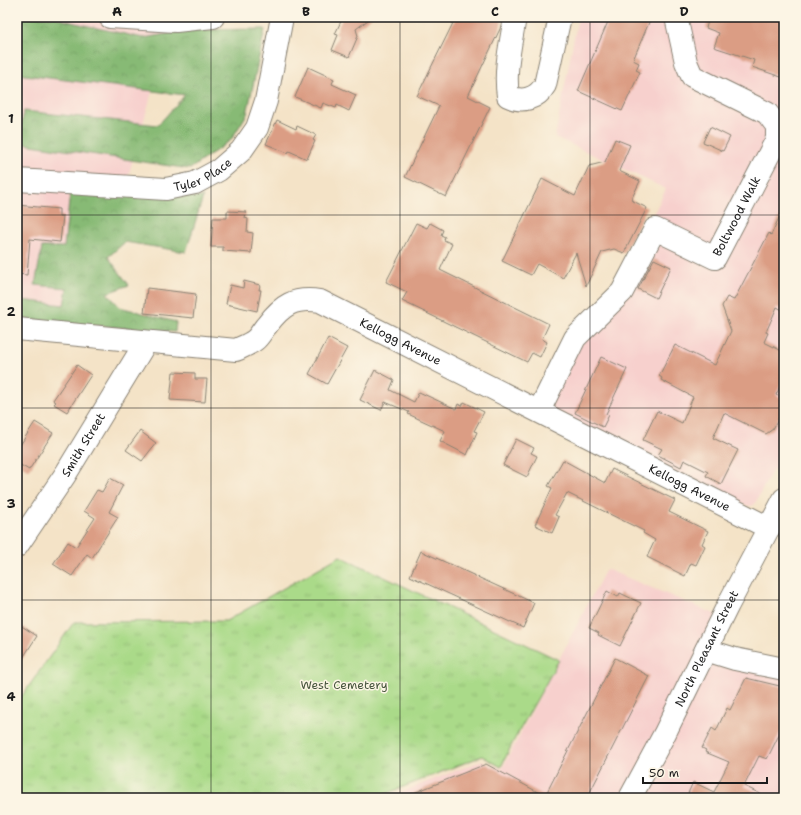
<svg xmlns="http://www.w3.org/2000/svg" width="801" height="815" font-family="'Shantell Sans',sans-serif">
<defs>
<pattern id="forest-crowns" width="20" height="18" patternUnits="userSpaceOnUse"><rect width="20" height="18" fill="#87ba75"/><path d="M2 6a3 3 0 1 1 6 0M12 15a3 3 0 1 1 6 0" fill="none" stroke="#749f65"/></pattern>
<pattern id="park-tufts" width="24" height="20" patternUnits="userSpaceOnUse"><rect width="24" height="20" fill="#aada89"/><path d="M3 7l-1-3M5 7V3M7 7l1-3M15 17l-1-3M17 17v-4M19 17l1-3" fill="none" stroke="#92ba76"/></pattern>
</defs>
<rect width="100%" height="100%" fill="#fcf5e5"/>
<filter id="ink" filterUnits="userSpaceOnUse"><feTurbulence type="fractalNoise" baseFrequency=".025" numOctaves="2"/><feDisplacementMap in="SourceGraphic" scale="8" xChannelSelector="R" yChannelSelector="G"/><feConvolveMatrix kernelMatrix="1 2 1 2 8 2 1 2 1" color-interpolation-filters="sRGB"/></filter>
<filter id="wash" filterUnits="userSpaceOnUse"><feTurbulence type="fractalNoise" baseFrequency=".012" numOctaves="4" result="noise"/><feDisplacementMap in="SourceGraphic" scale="16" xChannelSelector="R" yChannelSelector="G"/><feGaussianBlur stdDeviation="0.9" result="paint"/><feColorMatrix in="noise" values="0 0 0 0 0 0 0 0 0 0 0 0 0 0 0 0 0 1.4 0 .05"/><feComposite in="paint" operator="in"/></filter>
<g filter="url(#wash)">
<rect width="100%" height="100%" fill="#f4e3c7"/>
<g fill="#f7d0cd">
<path d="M17 17H173L85 330 17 324Z"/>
<path d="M578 17H784V475L773 469 754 505 748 506 539 411 617 287 666 189 555 137Z"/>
<path d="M606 569 722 617 706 649 784 669V798H386L481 761 502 769Z"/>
</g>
<g fill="url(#forest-crowns)" stroke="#526b48">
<path d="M17 17H54L75 23 143 38 190 30 265 29 247 114 231 140 190 169 18 143 24 111 158 125 185 95 17 74Z"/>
<path d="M70 193 203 197 186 252 125 242 108 257 129 285 107 293 120 307 176 322 175 332 17 319V295L21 300 64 305 67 288 35 285 42 247H64Z"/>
</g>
<path fill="url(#park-tufts)" stroke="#637b52" d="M340 556 559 660 513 742 501 767 482 756 375 798H17V703L74 622 226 621Z"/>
<g id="blocks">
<g fill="#db9d84">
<path d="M343 17H372L356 29 358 36 349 57 332 50 338 35 335 34Z"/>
<path d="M456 17H493L502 21 500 29 468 96 490 107 446 197 405 177 439 106 417 96Z"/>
<path d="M610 17H644L650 20 633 60 639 63 636 70 640 72 622 111 578 91Z"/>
<path d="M709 17H784V78L752 67 754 60 714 47 719 33 706 28Z"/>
<path d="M308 67 334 79 332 84 356 95 349 111 337 105 336 108 323 103 321 108 295 97Z"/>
<path d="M277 120 296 129 297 126 316 135 313 140 315 141 307 159 289 151 288 153 266 144Z"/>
<path d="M710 127 730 137 723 151 703 142Z"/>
<path d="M615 139 630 145 619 171 640 181 631 200 647 208 624 253 614 249 602 252 586 286 576 253 563 278 537 264 531 275 502 261 542 179 575 196 589 166 605 162Z"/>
<path d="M17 205 59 209V216H63L60 242 30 239 27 275 17 274Z"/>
<path d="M784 207V311L777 307 766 332 768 333 764 342 784 352V377L776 395 784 399V408L773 429 766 434 724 413 713 438 738 450 721 484 706 476 708 472 684 460 681 467 658 455 662 449 643 440 657 411 682 423 693 397 661 380 662 378 659 376 675 345 715 365 731 331 722 306 727 297 734 300 769 233 771 235Z"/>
<path d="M227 211 246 212 245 218 248 219 247 232 253 233 251 253 223 251V247H211L213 218H227Z"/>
<path d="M416 223 427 228 430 223 443 230 441 235 445 237 444 240 452 244 440 270 549 324 542 339 547 342 540 357 532 353 527 362 402 301 407 292 386 282Z"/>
<path d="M654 259 671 267 656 298 638 289Z"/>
<path d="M244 281 260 285 259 290H261L257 311 226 304 230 285 243 288Z"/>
<path d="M147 288 196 294 193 318 144 313Z"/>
<path d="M328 338 347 348 327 384 309 374Z"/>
<path d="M601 357 627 369 606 414 609 415 603 427 575 413Z"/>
<path d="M77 365 91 375 67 412 54 404 56 402 53 400Z"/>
<path d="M375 370 394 380 390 390 414 402 419 392 456 409 458 404 462 406 464 402 484 412 474 431 477 432 467 455 440 441 445 431 408 414 409 412 385 402 381 410 360 400Z"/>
<path d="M173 372 195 373V379H207L205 402 170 400Z"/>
<path d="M35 422 53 433 29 470 17 463V450Z"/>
<path d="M140 431 156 443 142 461 126 450Z"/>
<path d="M516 439 534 448 531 453 537 456 527 477 503 465Z"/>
<path d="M563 460 605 483 612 469 675 500 669 512 708 531 702 544 705 546 696 565 691 563 685 576 647 557 655 540 643 533 644 531 567 493 555 515 559 517 552 533 535 525 552 488 548 486Z"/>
<path d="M110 478 123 485 109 512 118 517 92 558 87 554 72 576 53 564 68 542 76 547 95 518 84 511 97 490 102 492Z"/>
<path d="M421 551 534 603 523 628 410 576Z"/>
<path d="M607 591 618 597 620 593 641 603 620 646 598 635 599 633 589 628Z"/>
<path d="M17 623 37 636 17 667Z"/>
<path d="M615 658 649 676 587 798H401L486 764 545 796Z"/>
<path d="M746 678 784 687V725L767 759 759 756 744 786 769 798H686L693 782 714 792 729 762 705 752 706 750 702 748 712 728 716 731 727 708 730 710Z"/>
</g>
</g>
</g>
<g filter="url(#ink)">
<use href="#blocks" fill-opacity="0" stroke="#888072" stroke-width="1"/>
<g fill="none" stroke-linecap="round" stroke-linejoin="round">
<g stroke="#888072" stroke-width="24">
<g id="minor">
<path d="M110 17 176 21 213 17"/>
<path d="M515 17C511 43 504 69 508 96 522 103 537 99 545 85L560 17"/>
<path id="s1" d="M17 180 166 189 195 183 219 170 241 151 257 128 266 101 282 17"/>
<path id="s2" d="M17 329 236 350C242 347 250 344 255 340 260 336 263 329 267 325 282 305 294 297 320 301L769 528"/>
<path id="s3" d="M539 411 575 338 622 292 655 229 715 258 777 139V126L767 113 692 76 686 62 676 17"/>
<path id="s4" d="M17 546 65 475 146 342"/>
<path d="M706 650 735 659 784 669"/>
</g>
</g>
<g stroke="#888072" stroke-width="24">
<g id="major">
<path id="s5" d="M630 798 664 735 728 605 784 499"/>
</g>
</g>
<use href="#minor" stroke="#fff" stroke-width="22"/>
<use href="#major" stroke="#fff" stroke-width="22"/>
</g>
</g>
<path fill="none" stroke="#1c1c1c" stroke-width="1" stroke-opacity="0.55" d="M211 17V798M400 17V798M590 17V798M17 215H784M17 408H784M17 600H784"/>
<g text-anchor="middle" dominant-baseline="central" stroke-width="3" stroke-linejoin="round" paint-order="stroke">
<g font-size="12" fill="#1c1c1c" stroke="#fcf5e5">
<text stroke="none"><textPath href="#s1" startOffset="189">Tyler Place</textPath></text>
<text stroke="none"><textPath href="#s3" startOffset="332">Boltwood Walk</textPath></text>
<text stroke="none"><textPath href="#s2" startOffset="413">Kellogg Avenue</textPath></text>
<text stroke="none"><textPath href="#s4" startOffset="121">Smith Street</textPath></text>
<text stroke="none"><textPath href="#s2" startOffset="737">Kellogg Avenue</textPath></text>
<text stroke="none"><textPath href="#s5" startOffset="168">North Pleasant Street</textPath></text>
</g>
<g font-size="12" fill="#47553d" stroke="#fcf5e5">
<text x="344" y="685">West Cemetery</text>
</g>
</g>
<rect width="801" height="815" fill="none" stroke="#fcf5e5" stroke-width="44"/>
<path d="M643 777v6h124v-6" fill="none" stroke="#1c1c1c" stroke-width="2"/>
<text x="649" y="777" font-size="12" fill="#1c1c1c" stroke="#fcf5e5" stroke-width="3" paint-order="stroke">50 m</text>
<rect x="22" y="22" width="757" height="771" fill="none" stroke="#1c1c1c" stroke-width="1.5"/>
<g font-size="13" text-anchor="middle" font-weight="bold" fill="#1c1c1c">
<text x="117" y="16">A</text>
<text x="306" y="16">B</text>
<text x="495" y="16">C</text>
<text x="684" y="16">D</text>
<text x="11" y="123">1</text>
<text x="11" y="316">2</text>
<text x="11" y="508">3</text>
<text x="11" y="701">4</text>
</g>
</svg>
